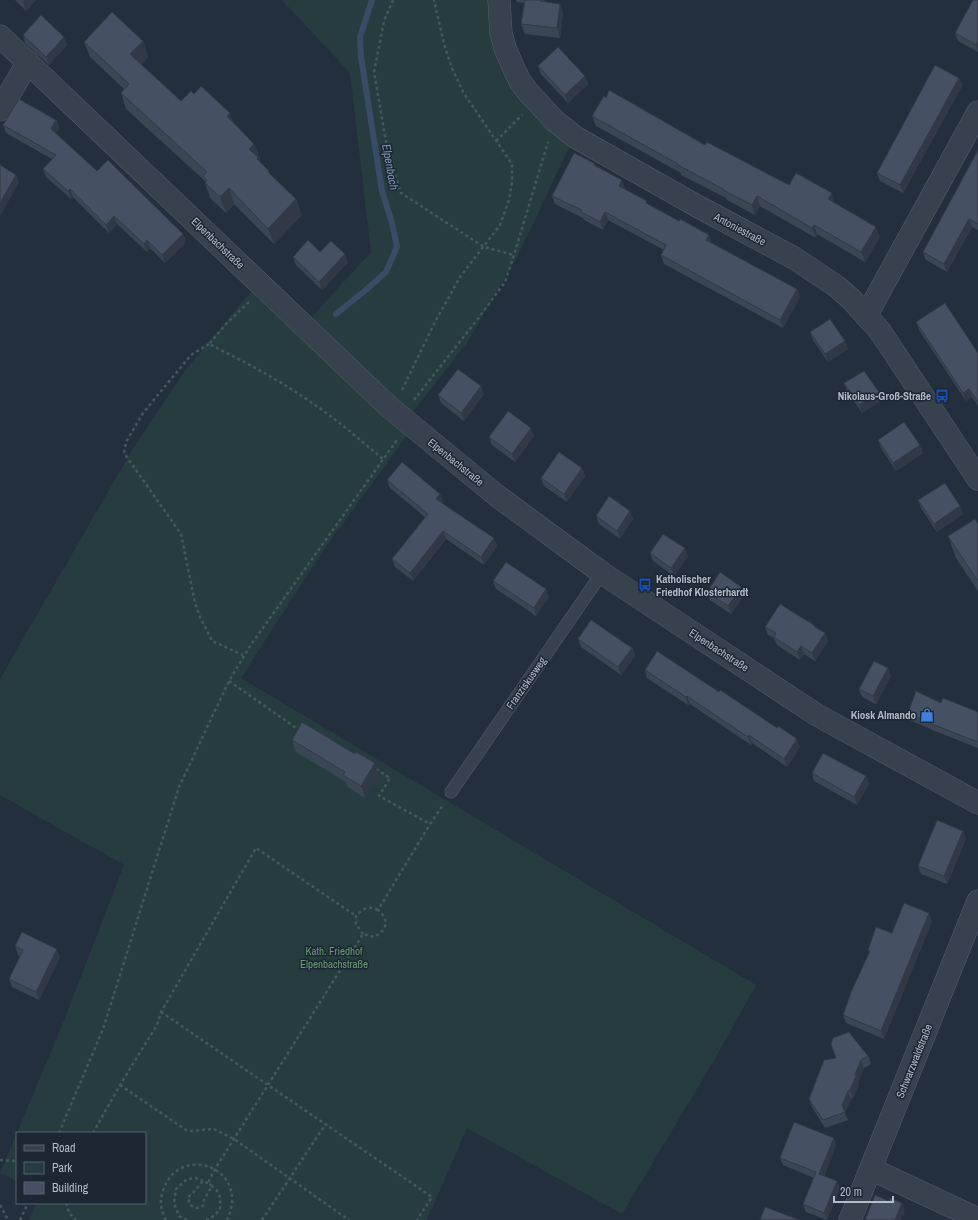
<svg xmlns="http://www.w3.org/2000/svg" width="978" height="1220" font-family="'Archivo Narrow',sans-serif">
<rect width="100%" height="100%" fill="#242f3e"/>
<g fill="#263c3f">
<path d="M282 0H494L498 36 572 142 517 257 467 343 408 418 306 323 371 252 350 73Z"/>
<path d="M255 287 411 430 323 551 241 678 756 985 713 1062 622 1214 467 1128 427 1220H29L37 1203H145V1133H17V1181L0 1173 63 1023 124 865 0 795V679L132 450 186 369Z"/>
</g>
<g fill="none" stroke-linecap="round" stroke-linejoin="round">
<path stroke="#394c67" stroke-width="6" d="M336 314 367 289 386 272 397 247 392 223 382 191 361 57 360 37 372 0"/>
<g stroke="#565f6c" stroke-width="13">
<path id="service" d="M451 792 602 573"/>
</g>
<g stroke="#565f6c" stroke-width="23">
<g id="minor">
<path d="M499 0 501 33 505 48 514 69 520 81 528 92 555 121 575 137 697 206 794 258 836 286 851 299 880 331 978 479"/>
<path d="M0 110 28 62"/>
<path d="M866 316 978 112"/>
<path d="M871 1169 978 1219"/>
<path d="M850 1220 978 901"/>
</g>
</g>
<g stroke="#565f6c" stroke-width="23">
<path id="tertiary" d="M0 36 388 406 496 495 602 573 817 715 978 803"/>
</g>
<g stroke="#44595c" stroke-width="2.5" stroke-dasharray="3 3" stroke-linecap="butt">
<path d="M393 0 384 21 374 72 388 153 401 193 484 247 514 255"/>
<path d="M496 141 522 115"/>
<path d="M249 302 226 324 209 344C252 365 295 389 333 418 350 431 366 445 383 459"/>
<path d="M209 344 191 355 143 413 126 442 124 453 181 534 195 603 200 617 212 641 243 655"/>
<path d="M402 390 435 322 460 277 500 225 509 200 512 182V164L463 92 452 68 444 44 434 0"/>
<path d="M414 400 480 316 505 282 514 255 548 142"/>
<path d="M229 681 299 730"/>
<path d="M376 769 390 778 379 796 430 824 443 805"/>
<path d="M363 934 356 924V916C363 909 368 905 378 910"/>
<path d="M161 1012 432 1197 417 1220"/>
<path d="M120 1085 186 1130 192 1131 214 1129 234 1139 349 1220"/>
<path d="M59 1133 103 1029 179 787 229 681 250 646 397 440"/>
<path d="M93 1133 120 1085 157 1025 161 1012 256 848 356 916"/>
<path d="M0 1160 17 1161"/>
<path d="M208 1183 203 1181 192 1194 188 1197 190 1205 197 1208 203 1206 204 1200 212 1186 208 1183 215 1169 363 934 374 937C387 930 390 920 378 910L430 824"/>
<path d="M66 1203 69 1213 76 1220"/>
<path d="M0 1205 8 1220"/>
<path d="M20 1220 28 1203"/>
<path d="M166 1220C161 1211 159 1201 163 1191 178 1142 252 1167 227 1220"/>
<path d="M187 1220 179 1216 174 1203 176 1189 187 1179 196 1178 203 1181"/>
<path d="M206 1220 210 1219 220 1210C220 1198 222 1194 212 1186"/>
<path d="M262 1220 325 1125"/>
</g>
<use href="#service" stroke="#38414e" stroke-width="12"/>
<use href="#minor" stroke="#38414e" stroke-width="22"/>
<use href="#tertiary" stroke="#38414e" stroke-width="22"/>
</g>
<g fill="#3b4654">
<path d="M15 0H36L26 11Z"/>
<path d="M516 0H545V2L560 4 563 13 560 38 525 34 521 24 524 3 517 2Z"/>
<path d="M978 0V52L958 41 955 33Z"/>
<path d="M23 35 67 45 49 65 25 43Z"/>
<path d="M143 41 148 57 141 65 181 101 194 94 233 122 254 144 260 159 259 160 260 162 269 171 271 175 302 215 274 244 234 204 226 213 210 198 205 183V181L126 109 121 93 124 89 90 57 84 42Z"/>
<path d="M538 66 585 76 588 84 568 103 541 74Z"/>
<path d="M959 78 962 86 903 193 880 181 877 173Z"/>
<path d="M606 98 789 185 835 204 880 237 865 262 817 234 816 238 760 206 755 215 727 200 726 198 681 175V173L596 126 592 116Z"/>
<path d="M56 120 59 128 56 133 97 171 183 234 186 242 165 263 150 248 147 252 117 224 109 233 73 197 71 199 46 177 43 169 52 159 6 133 3 125Z"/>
<path d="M978 150V230L972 227 947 272 926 260 923 252Z"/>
<path d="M594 163 595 166 625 188 624 189 648 204 712 243 797 289 800 297 783 328 664 264 661 255 664 250 608 220 603 230 584 220 583 218 555 204 552 196Z"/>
<path d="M320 252 348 262 322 290 296 265 293 257Z"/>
<path d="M916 322 978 353V406L972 397 966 401 919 330Z"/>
<path d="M810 332 845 341 848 349 828 362 813 340Z"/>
<path d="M844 383 879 392 882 400 862 413 847 391Z"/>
<path d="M484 394 464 421 441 403 438 395Z"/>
<path d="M534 436 515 462 492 445 489 437Z"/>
<path d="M878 440 923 453 896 471 881 448Z"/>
<path d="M582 468 585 476 567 502 544 486 541 478Z"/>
<path d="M387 480 440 494 443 502 442 503 494 538 497 546 484 565 446 539 413 581 395 567 392 559 425 517 390 488Z"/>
<path d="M918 500 960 506 963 514 937 532 921 508Z"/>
<path d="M596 516 633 519 620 539 599 524Z"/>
<path d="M978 524V591L956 558 948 536Z"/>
<path d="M650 553 688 556 674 576 653 561Z"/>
<path d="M493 581 549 597 536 616 496 589Z"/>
<path d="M707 592 744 595 731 614 710 600Z"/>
<path d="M765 627H815L825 633 828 641 815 661 804 654 800 660 777 645 774 638 768 635Z"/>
<path d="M578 639 632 648 635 656 621 675 581 647Z"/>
<path d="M645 670 800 747 787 767 752 743 751 745 690 704 688 705 647 678Z"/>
<path d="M891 676 876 704 862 697 859 689Z"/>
<path d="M941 703 978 712V748L935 731 910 720 908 713Z"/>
<path d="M292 740 379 775 365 798 348 787 346 782 296 752Z"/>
<path d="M812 773 866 776 869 784 857 805 814 781Z"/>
<path d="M963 831 966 839 947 884 921 874 918 866Z"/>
<path d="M932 921 884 1039 846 1023 843 1015 869 953 868 950 892 933Z"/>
<path d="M15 946 60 957 39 1000 12 987 9 979 20 956 18 955Z"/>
<path d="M831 1044 868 1056 871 1064 864 1068 858 1082 859 1084 853 1098 851 1099 845 1113 848 1120 825 1128 812 1107 809 1099 836 1058Z"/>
<path d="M836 1145 824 1176 837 1181 840 1188 827 1220 806 1212 803 1204 814 1178 783 1165 780 1158Z"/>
</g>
<g fill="#303945">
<path d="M26 0H36L26 11 23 2Z"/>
<path d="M540 0H545L544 11 540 1Z"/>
<path d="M560 4 563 13 560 38 557 28Z"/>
<path d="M64 37 67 45 49 65 46 57Z"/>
<path d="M143 41 148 57 136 70 130 54Z"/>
<path d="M978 41V51L976 45Z"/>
<path d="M585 76 588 84 568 103 565 95Z"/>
<path d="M959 78 962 86 903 193 900 185Z"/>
<path d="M230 113 235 129 227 116Z"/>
<path d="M56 120 59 128 54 137 51 129Z"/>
<path d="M254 144 260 159 259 160 264 173 249 149Z"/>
<path d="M16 175 19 183 0 216V203Z"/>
<path d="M622 180 625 188 622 194 619 186Z"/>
<path d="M229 188 234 204 226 213 220 197Z"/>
<path d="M70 189 73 197 71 199 68 191Z"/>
<path d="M832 193 835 203 828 199Z"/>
<path d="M757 196 760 206 755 215 752 205Z"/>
<path d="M296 199 302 215 274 244 268 229Z"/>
<path d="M605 212 608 220 603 230 600 222Z"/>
<path d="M114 216 117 224 109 233 106 225Z"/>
<path d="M969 219 972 227 947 272 944 264Z"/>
<path d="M814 225 817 234 816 238 812 228Z"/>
<path d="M876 227 880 237 865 262 861 252Z"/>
<path d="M183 234 186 242 165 263 162 255Z"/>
<path d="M709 235 712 243 709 248 706 240Z"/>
<path d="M147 240 150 248 147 252 144 244Z"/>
<path d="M345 254 348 262 322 290 319 282Z"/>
<path d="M797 289 800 297 783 328 780 320Z"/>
<path d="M845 341 848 349 828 362 825 354Z"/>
<path d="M481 386 484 394 464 421 461 413Z"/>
<path d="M969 389 972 397 966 401 963 393Z"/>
<path d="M879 392 882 400 862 413 859 405Z"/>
<path d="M531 428 534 436 515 462 512 454Z"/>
<path d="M920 445 923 453 896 471 893 463Z"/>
<path d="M582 468 585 476 567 502 564 494Z"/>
<path d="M440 494 443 502 439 507 436 499Z"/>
<path d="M960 506 963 514 937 532 934 524Z"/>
<path d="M630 511 633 519 620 539 617 531Z"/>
<path d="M443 531 446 539 413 581 410 573Z"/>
<path d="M494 538 497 546 484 565 481 557Z"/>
<path d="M685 548 688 556 674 576 671 568Z"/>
<path d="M741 587 744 595 731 614 728 606Z"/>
<path d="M546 589 549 597 536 616 534 608Z"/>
<path d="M825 633 828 641 815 661 812 653Z"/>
<path d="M801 646 804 654 800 660 797 652Z"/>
<path d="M632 648 635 656 621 675 618 667Z"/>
<path d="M888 668 891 676 876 704 873 696Z"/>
<path d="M687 696 690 704 688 705 686 697Z"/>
<path d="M749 735 752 743 751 745 748 737Z"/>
<path d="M797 739 800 747 787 767 784 759Z"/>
<path d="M375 763 379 775 365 798 361 786Z"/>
<path d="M866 776 869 784 857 805 854 797Z"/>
<path d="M963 831 966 839 947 884 944 876Z"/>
<path d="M929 913 932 921 884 1039 881 1031Z"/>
<path d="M57 949 60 957 39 1000 36 992Z"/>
<path d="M861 1060 864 1068 858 1082 855 1074Z"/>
<path d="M856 1076 859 1084 853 1098 850 1090Z"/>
<path d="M848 1091 851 1099 845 1113 842 1105Z"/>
<path d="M834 1138 836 1145 822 1181 819 1174Z"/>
<path d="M837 1181 840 1188 827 1220 824 1213Z"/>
<path d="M902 1203 905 1211 901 1220H895Z"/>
</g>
<g fill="#455162" stroke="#303945">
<path d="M21 0H26L23 2Z"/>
<path d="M525 0H540V1L560 4 557 28 521 24Z"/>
<path d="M973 0H978V41L976 45 955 33Z"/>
<path d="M112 12 143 41 130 54 181 101 191 91 194 94 201 86 230 113 227 116 254 144 249 149 258 157 257 159 269 171 268 172 296 199 268 229 229 188 220 197 205 183 207 180 203 176 207 172 121 93 129 84 84 42Z"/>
<path d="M41 15 64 37 46 57 23 35Z"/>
<path d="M558 47 585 76 565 95 538 66Z"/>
<path d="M935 65 959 78 900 185 877 173Z"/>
<path d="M609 90 705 145 707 142 789 185 796 173 832 193 828 199 876 227 861 252 814 225 812 228 805 224 757 196 752 205 723 190V189L678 165V164L592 116 604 96 606 98Z"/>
<path d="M19 99 56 120 51 129 97 171 108 160 183 234 162 255 147 240 144 244 114 216 106 225 70 189 68 191 43 169 56 155 3 125Z"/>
<path d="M978 150V224L969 219 944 264 923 252Z"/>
<path d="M574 153 594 163V165L622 180 619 186 647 201 646 203 679 221 680 219 709 235 706 240 797 289 780 320 661 255 666 245 605 212 600 222 581 212 582 210 552 196Z"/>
<path d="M0 165 16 175 0 203Z"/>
<path d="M308 240 320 252 331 241 345 254 319 282 293 257Z"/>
<path d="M945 303 978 353V402L969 389 963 393 916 322Z"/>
<path d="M830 319 845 341 825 354 810 332Z"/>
<path d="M458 369 481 386 461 413 438 395Z"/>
<path d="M864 371 879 392 859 405 844 383Z"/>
<path d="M508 411 531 428 512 454 489 437Z"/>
<path d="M904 422 920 445 893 463 878 440Z"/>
<path d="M559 452 582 468 564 494 541 478Z"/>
<path d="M402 462 440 494 436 499 494 538 481 557 443 531 410 573 392 559 428 514 387 480Z"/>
<path d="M945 483 960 506 934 524 918 500Z"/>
<path d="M609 496 630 511 617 531 596 516Z"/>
<path d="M975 519 978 524V579L977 580 948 536Z"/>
<path d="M663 534 685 548 671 568 650 553Z"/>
<path d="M506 562 546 589 534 608 493 581Z"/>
<path d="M720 572 741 587 728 606 707 592Z"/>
<path d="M780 604 814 625V626L825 633 812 653 801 646 797 652 774 637 776 633 765 627Z"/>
<path d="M591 620 632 648 618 667 578 639Z"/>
<path d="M657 651 719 692 720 690 777 728 778 726 797 739 784 759 749 735 748 737 687 696 686 697 645 670Z"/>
<path d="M874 661 888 668 873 696 859 689Z"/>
<path d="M916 691 941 703 943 698 978 712V742L932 724 908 713Z"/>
<path d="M302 722 355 754 356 752 375 763 361 786 343 775 345 772 292 740Z"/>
<path d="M823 753 866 776 854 797 812 773Z"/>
<path d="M937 820 963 831 944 876 918 866Z"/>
<path d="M904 903 929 913 881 1031 843 1015 851 992 870 951 868 950 876 927 892 933Z"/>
<path d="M22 932 57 949 36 992 9 979 23 950 15 946Z"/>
<path d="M849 1032 868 1056 861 1060 855 1074 856 1076 850 1090 848 1091 842 1105 845 1112 823 1120 809 1099 824 1060 836 1058 831 1044 833 1038Z"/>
<path d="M794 1122 834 1138 819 1174 837 1181 824 1213 803 1204 816 1172 780 1158Z"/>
<path d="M875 1195 889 1201 890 1198 902 1203 895 1220H865Z"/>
<path d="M765 1207 800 1220H760Z"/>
</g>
<defs>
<g id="bus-bare" transform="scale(1.08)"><path d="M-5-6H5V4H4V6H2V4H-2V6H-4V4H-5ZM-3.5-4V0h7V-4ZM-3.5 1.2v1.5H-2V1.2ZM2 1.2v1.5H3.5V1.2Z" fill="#1a4fb4" stroke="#1d2633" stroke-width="2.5" paint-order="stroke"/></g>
<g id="shop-bare" transform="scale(1.08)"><path d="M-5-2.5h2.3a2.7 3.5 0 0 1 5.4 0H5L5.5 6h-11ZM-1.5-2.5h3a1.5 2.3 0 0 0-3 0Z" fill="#3f7fe0" stroke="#1d2633" stroke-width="2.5" paint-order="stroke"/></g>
</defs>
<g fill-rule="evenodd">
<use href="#bus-bare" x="942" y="396"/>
<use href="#bus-bare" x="645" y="585"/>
<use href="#shop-bare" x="927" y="715"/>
</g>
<g text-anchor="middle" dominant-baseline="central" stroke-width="3" stroke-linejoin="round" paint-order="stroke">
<g font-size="11" fill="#b4bcc9" stroke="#1d2633">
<text transform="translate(740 229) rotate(28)">Antoniestraße</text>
<text transform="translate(218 243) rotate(44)">Elpenbachstraße</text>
<text transform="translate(456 462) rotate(39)">Elpenbachstraße</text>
<text transform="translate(719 650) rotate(33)">Elpenbachstraße</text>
<text transform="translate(526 683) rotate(-55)">Franziskusweg</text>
<text transform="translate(914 1061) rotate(-68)">Schwarzwaldstraße</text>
</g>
<g font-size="11" font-weight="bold" fill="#b4bcc9" stroke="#1d2633" text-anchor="end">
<text x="931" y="396">Nikolaus-Groß-Straße</text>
<text x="656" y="579" text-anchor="start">Katholischer<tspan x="656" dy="13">Friedhof Klosterhardt</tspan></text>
<text x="916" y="715">Kiosk Almando</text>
</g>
<g font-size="11" fill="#6b9a76" stroke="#1d2633">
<text x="334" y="951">Kath. Friedhof<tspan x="334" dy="13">Elpenbachstraße</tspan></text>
</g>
<g font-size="12" font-style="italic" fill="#7c92b1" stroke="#1d2633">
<text transform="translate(390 167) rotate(80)">Elpenbach</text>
</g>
</g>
<rect x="16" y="1132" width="130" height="72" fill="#1d2633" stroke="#59626f"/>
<rect x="24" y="1145" width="20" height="6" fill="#38414e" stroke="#59626f"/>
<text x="52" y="1152" font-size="12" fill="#b4bcc9">Road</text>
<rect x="24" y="1162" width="20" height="12" fill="#263c3f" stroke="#59626f"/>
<text x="52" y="1172" font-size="12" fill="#b4bcc9">Park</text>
<rect x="24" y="1182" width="20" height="12" fill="#455162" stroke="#59626f"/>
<text x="52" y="1192" font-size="12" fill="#b4bcc9">Building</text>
<path d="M834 1196v6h59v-6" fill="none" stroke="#b4bcc9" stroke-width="2"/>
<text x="840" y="1196" font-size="12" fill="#b4bcc9" stroke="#1d2633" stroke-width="3" paint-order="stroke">20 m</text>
</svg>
